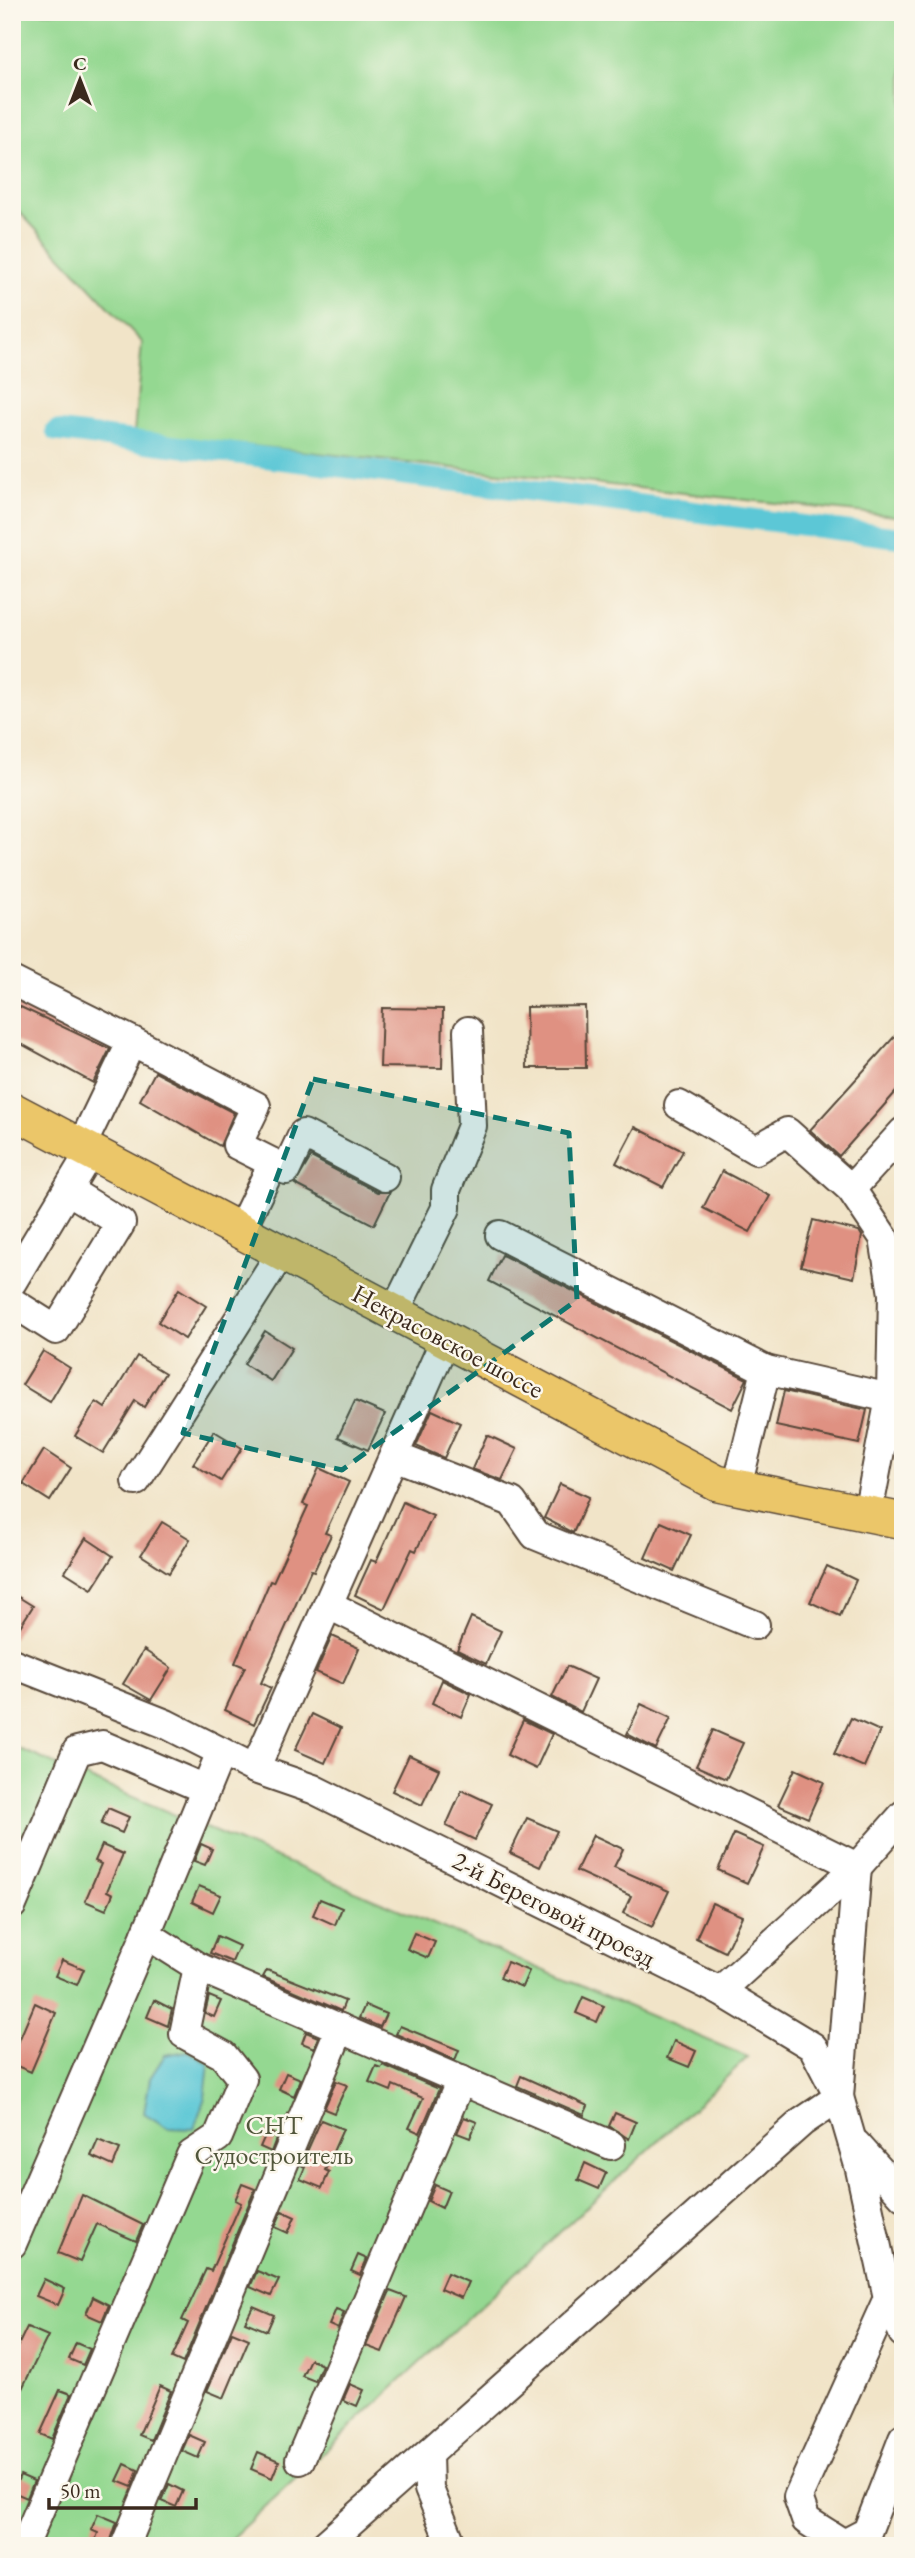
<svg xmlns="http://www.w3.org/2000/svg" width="915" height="2558" font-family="'EB Garamond',serif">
<rect width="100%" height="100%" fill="#fbf7ec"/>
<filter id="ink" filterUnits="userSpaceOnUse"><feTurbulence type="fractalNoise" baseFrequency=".0143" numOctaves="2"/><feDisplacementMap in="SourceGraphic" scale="14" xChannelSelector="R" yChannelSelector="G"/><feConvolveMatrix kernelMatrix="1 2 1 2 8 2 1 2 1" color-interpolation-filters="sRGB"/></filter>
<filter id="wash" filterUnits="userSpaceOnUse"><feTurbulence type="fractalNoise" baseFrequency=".00686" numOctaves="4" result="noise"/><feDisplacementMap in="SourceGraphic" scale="28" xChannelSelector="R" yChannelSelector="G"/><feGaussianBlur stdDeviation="1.57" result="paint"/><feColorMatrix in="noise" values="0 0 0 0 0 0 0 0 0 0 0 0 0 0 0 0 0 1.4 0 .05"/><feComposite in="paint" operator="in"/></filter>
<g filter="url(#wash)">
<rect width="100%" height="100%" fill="#f1e4c8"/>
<g fill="#94d891" stroke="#688158" stroke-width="2">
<path d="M12 12H903V517L134 433 142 342 12 204Z"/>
<path d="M12 1746 748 2057 223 2546H12Z"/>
</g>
<path fill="#5cc7d6" stroke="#4c787a" stroke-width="2" d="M187 2051 209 2064 205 2097 194 2129 168 2128 144 2113 150 2078 165 2055Z"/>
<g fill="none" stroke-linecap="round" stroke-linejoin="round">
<path stroke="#5cc7d6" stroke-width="21" d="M56 431 903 538"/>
</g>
<g id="blocks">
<g fill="#df9182">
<path d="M12 1003 110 1049 93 1083 12 1039Z"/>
<path d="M585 1006 586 1068H527L526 1007Z"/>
<path d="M382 1008 443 1009 442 1068 380 1067Z"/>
<path d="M903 1027V1084L839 1156 810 1130Z"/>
<path d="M155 1072 234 1113 220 1146 140 1100Z"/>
<path d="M635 1127 683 1151 663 1187 616 1163Z"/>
<path d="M311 1157 377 1192H390L374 1225 295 1184Z"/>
<path d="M722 1171 770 1196 750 1232 703 1208Z"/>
<path d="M813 1220 859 1231 862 1236 854 1278 801 1266Z"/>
<path d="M502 1255 747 1379 732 1409 489 1281Z"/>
<path d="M179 1289 206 1306 185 1339 158 1322Z"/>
<path d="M265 1331 292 1348 271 1381 244 1364Z"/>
<path d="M43 1351 70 1368 50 1402 22 1385Z"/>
<path d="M137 1356 165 1373 144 1407 135 1401 103 1453 75 1436 96 1402 105 1408Z"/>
<path d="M784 1391 867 1410 859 1444 776 1426Z"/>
<path d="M355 1401 385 1414 368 1450 338 1437Z"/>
<path d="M432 1410 460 1423 444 1458 416 1446Z"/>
<path d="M214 1431 242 1448 221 1481 193 1464Z"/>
<path d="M487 1435 517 1449 502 1480 472 1469Z"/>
<path d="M44 1450 71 1468 50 1501 23 1484Z"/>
<path d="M319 1468 349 1482 325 1533 331 1535 314 1571 311 1570 261 1683 271 1688 254 1724 225 1710 245 1667 235 1663 270 1581 273 1582 308 1506 303 1504Z"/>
<path d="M560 1484 589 1497 573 1533 544 1518Z"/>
<path d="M403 1502 433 1516 416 1551 412 1549 384 1609 355 1595 371 1560 376 1562Z"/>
<path d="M162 1522 190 1539 169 1573 141 1555Z"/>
<path d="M661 1522 691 1535 674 1571 645 1558Z"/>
<path d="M86 1538 113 1556 92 1589 65 1572Z"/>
<path d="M827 1566 856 1580 840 1616 810 1602Z"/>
<path d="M12 1593 33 1606 12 1639Z"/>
<path d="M471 1617 501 1631 486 1664 457 1650Z"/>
<path d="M332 1636 359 1648 343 1684 316 1672Z"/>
<path d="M144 1650 171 1668 151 1700 123 1684Z"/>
<path d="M567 1666 596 1679 581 1712 552 1697Z"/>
<path d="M442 1680 471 1694 461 1717 432 1703Z"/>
<path d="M641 1704 671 1718 656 1749 627 1734Z"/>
<path d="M312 1714 341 1728 325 1763 295 1750Z"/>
<path d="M851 1718 880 1731 864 1767 834 1754Z"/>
<path d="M523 1720 552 1734 536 1769 507 1755Z"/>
<path d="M713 1730 743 1743 726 1779 696 1766Z"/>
<path d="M409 1755 439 1769 422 1805 392 1791Z"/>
<path d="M795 1769 824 1782 808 1818 778 1805Z"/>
<path d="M462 1790 492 1804 475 1840 446 1826Z"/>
<path d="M108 1808 129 1817 122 1833 101 1824Z"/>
<path d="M527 1818 557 1831 540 1867 510 1853Z"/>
<path d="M734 1834 764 1847 747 1883 718 1870Z"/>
<path d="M593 1835 623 1849 614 1867 669 1891 652 1927 623 1913 631 1896 576 1871Z"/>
<path d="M201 1844 212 1849 205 1865 194 1861Z"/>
<path d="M102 1845 123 1854 107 1891 113 1894 106 1910 85 1901 101 1864 95 1861Z"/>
<path d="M199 1886 221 1895 213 1912 192 1902Z"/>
<path d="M320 1899 342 1908 335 1925 313 1915Z"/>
<path d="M712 1903 742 1916 725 1952 696 1938Z"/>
<path d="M414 1933 435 1942 428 1958 407 1949Z"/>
<path d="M217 1936 239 1946 232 1962 210 1953Z"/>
<path d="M62 1960 84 1969 77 1985 55 1976Z"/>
<path d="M507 1962 529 1971 522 1987 500 1978Z"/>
<path d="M267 1970 345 2001 341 2011 263 1977Z"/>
<path d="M209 1996 221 2001 214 2017 205 2013Z"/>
<path d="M583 1997 604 2006 597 2022 576 2013Z"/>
<path d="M154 2000 172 2009 168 2026 147 2017Z"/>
<path d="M35 2003 56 2013 31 2072 12 2064V2057Z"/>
<path d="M365 2005 386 2014 380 2027 359 2018Z"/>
<path d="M400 2026 459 2050 455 2060 396 2034Z"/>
<path d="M306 2032 318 2037 314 2048 302 2043Z"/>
<path d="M674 2041 696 2051 689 2067 667 2058Z"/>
<path d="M383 2065 439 2089 420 2133 409 2128 423 2098 393 2085 391 2091 369 2082 376 2066 381 2068Z"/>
<path d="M286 2073 301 2079 294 2096 279 2089Z"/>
<path d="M521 2076 588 2106 584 2115 517 2086Z"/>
<path d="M336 2081 347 2085 334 2113 324 2109Z"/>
<path d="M615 2113 636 2122 629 2139 609 2126Z"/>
<path d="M464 2117 477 2122 470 2138 457 2133Z"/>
<path d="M321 2120 343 2129 325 2170 329 2172 322 2188 300 2179 305 2167 301 2165Z"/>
<path d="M267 2131 277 2136 271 2152 260 2147Z"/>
<path d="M98 2140 120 2149 113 2166 91 2156Z"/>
<path d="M585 2163 606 2173 599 2189 578 2180Z"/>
<path d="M242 2184 255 2189 183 2363 172 2358 188 2323 182 2320 206 2269 211 2271 241 2203 235 2200Z"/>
<path d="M435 2185 449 2191 442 2208 428 2201Z"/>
<path d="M82 2195 143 2225 136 2241 97 2224 80 2262 58 2253Z"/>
<path d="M282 2211 295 2217 288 2233 275 2227Z"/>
<path d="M358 2255 367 2259 360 2275 351 2271Z"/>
<path d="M257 2271 279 2280 271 2296 250 2287Z"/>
<path d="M447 2273 468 2282 461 2298 440 2289Z"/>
<path d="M44 2279 65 2289 58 2305 36 2296Z"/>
<path d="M390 2291 406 2297 382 2352 366 2346Z"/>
<path d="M93 2297 109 2305 102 2321 86 2314Z"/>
<path d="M253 2306 274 2315 267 2331 245 2322Z"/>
<path d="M336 2309 344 2312 338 2329 329 2325Z"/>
<path d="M27 2327 48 2336 12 2409V2346L17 2348Z"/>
<path d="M232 2332 249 2339 224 2398 207 2391Z"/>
<path d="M76 2343 90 2349 83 2365 69 2359Z"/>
<path d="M310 2359 322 2365 315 2381 302 2376Z"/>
<path d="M350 2384 364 2390 357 2406 343 2400Z"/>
<path d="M160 2386 171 2391 151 2440 139 2435Z"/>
<path d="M60 2390 71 2394 52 2439 40 2434Z"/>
<path d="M189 2435 205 2442 198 2458 182 2451Z"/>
<path d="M258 2452 279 2461 272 2478 251 2469Z"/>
<path d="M125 2464 138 2470 132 2487 117 2481Z"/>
<path d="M20 2475 34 2481 27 2498 13 2492Z"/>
<path d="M169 2484 183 2491 176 2507 162 2501Z"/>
<path d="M98 2514 117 2522 109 2546H93L98 2533 91 2530Z"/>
</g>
</g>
</g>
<g filter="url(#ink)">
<use href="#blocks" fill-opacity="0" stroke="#564638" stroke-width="2"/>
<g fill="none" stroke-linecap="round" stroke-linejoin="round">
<g stroke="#564638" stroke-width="32">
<g id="minor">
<path d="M12 981 132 1041 81 1147"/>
<path d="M132 1041 256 1106 237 1145 273 1163"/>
<path d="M679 1105 756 1150 787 1132 851 1189 903 1132"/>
<path d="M851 1189 884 1238 893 1294 891 1393 868 1513"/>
<path d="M240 1231 273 1163 286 1170 303 1134 385 1177"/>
<path d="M500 1235 766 1370 737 1487"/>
<path d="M12 1282 90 1152"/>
<path d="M12 1302 56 1330 121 1223 68 1190"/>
<path d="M394 1313 446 1208V1190L472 1126 468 1031"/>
<path d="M766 1370 903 1401"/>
<path d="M394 1456 512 1502 535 1535 755 1625"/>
<path d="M136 1481 281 1253"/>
<path d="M12 1663 166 1724 255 1769 313 1789 720 1991 813 2047 839 2097 860 2169 888 2298 903 2333"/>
<path d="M221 1752 146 1934 198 1967 611 2145"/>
<path d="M255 1769 445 1340"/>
<path d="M12 1905 77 1751 102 1745 205 1789"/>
<path d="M720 1991 857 1867 903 1815"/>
<path d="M856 2144 903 2196"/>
<path d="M12 2244 146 1934"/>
<path d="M888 2298 798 2497 806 2520 844 2544 867 2532 903 2439"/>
<path d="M428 2455 429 2489 452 2546"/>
<path d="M300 2460 461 2080"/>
<path d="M24 2546 191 2155 218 2137 242 2079 223 2055 184 2034 198 1967"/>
<path d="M125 2546 340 2028"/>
<path d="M324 2546 802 2122 839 2097 857 1867 329 1605"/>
</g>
</g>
<g stroke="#564638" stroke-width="38">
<path id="major" d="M12 1110 717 1483 903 1521"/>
</g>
<use href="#minor" stroke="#fff" stroke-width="28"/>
<use href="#major" stroke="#ebc669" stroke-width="35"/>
</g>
</g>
<path fill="#0f766e" fill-opacity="0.2" stroke="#0f766e" stroke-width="5" stroke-dasharray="14 9" stroke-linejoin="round" d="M313 1079 569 1133 577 1300 342 1470 183 1433Z"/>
<g text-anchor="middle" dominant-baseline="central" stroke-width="5" stroke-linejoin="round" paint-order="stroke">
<g font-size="26" fill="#3b2a1e" stroke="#fbf7ec">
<text transform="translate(448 1341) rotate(28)">Некрасовское шоссе</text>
<text transform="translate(554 1909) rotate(27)">2-й Береговой проезд</text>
</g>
<g font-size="26" fill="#51563b" stroke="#fbf7ec">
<text x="274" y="2125">СНТ<tspan x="274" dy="30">Судостроитель</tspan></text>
</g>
</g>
<rect width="915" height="2558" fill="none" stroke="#fbf7ec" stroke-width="42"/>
<g transform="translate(80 80)" stroke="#fbf7ec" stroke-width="5" paint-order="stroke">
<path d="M0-5L12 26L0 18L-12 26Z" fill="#3b2a1e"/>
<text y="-10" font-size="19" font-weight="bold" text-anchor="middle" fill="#3b2a1e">С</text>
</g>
<path d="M49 2498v10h147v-10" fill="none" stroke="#3b2a1e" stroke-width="3.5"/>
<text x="60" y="2498" font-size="21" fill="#3b2a1e" stroke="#fbf7ec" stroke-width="5" paint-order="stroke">50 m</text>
</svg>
